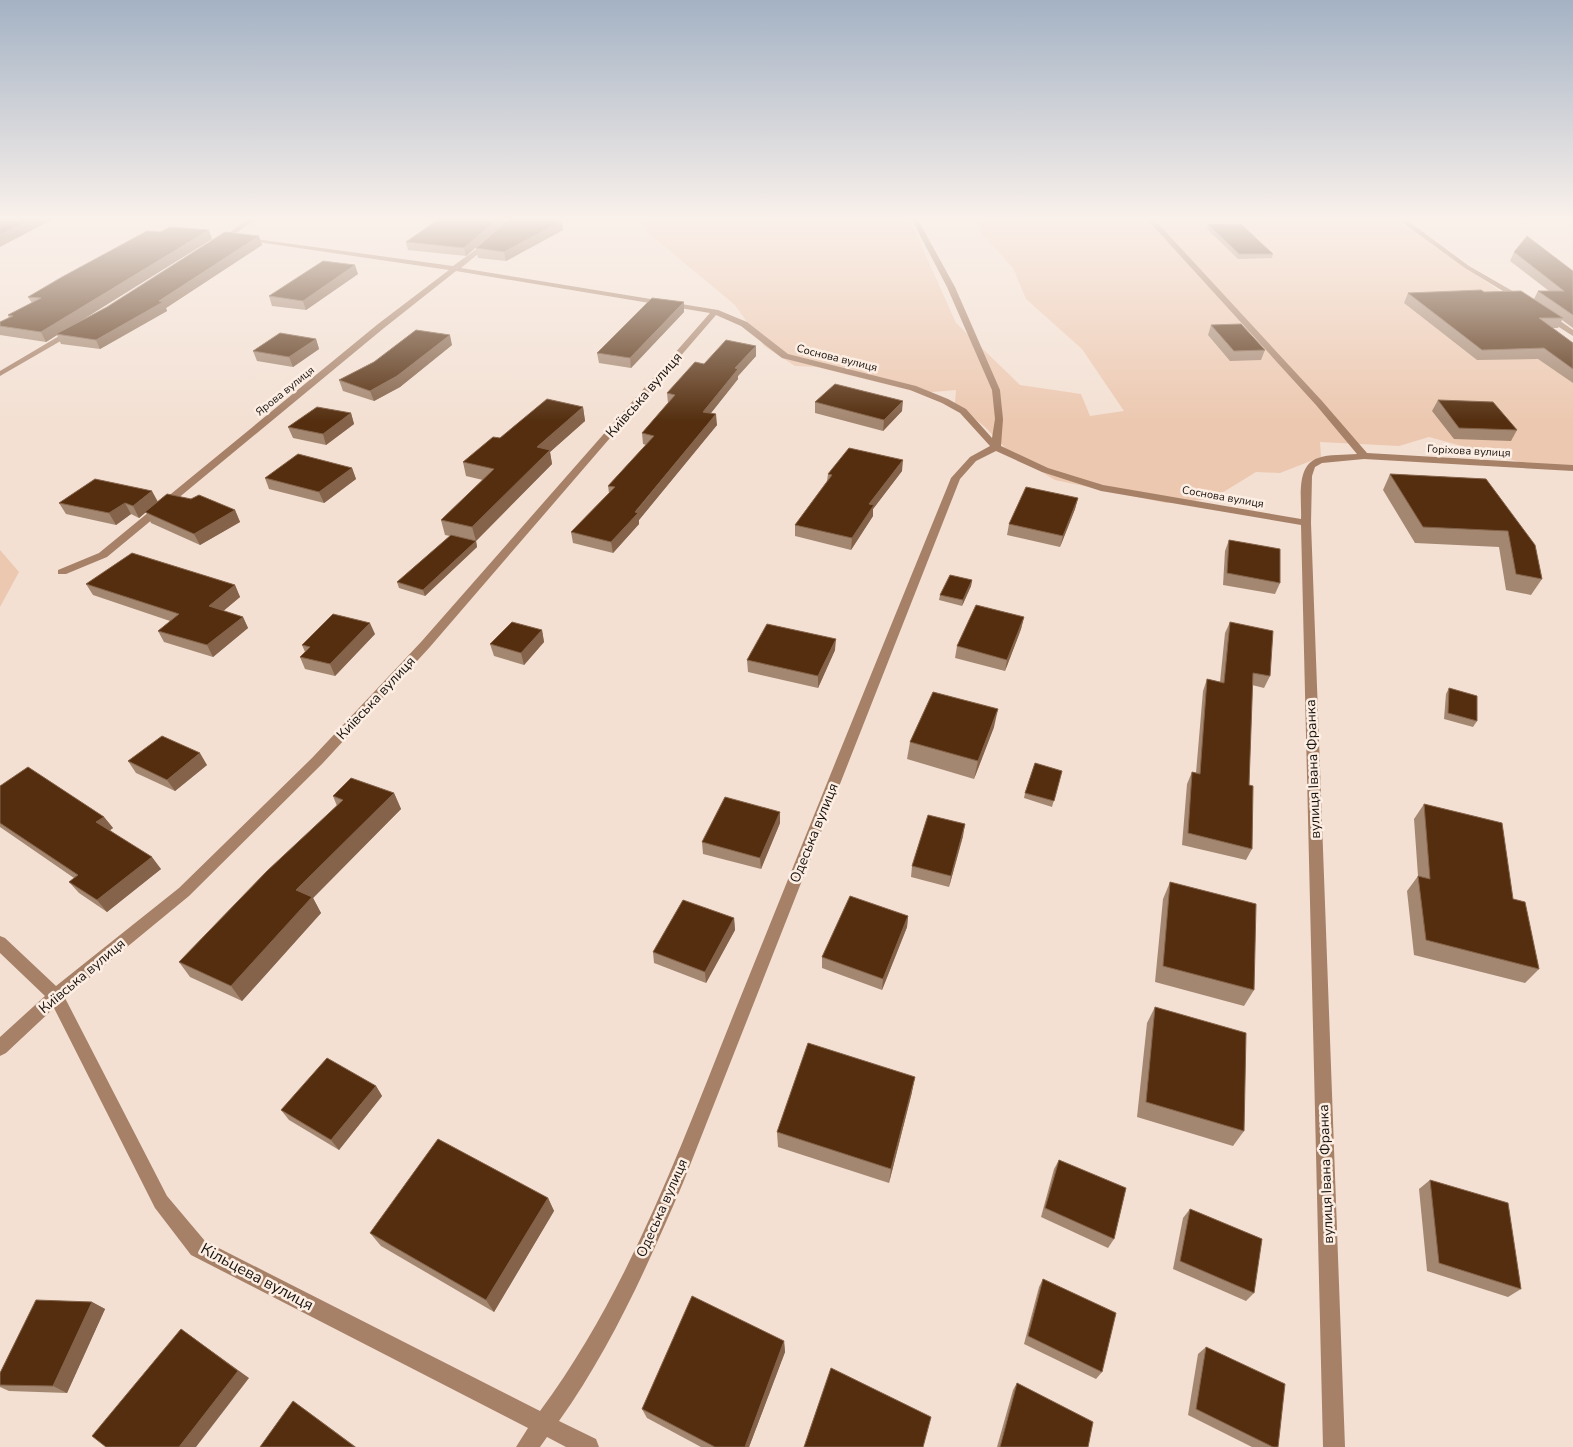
<svg xmlns="http://www.w3.org/2000/svg" width="1573" height="1447" font-family="'Nunito Sans',sans-serif">
<rect width="100%" height="100%" fill="#f3e0d3"/>
<g fill="#ecc8b0">
<path d="M909 218 956 323 1020 385 1081 394 1090 416 1124 411 1082 349 1026 299 1013 268 982 234 978 218H1393L1529 311 1573 348V465L1527 464 1429 437 1399 446 1320 442 1321 457 1280 473 1256 472 1212 499 1166 503 1055 480 1010 453 985 427 955 403 956 390 921 393 816 367 795 366 764 346 735 305 647 232 640 219Z"/>
<path d="M0 550 19 572 0 607Z"/>
</g>
<g fill="none" stroke-linecap="round" stroke-linejoin="round">
<g fill="#a68168" fill-rule="evenodd">
<path d="M249 218H257L221 244H217V242Z"/>
<path d="M911 218H917L955 287 1000 390 1003 419 1001 446 1048 468 1103 485 1301 519C1302 500 1295 466 1318 458 1329 454 1345 455 1357 454L1316 405 1146 218H1153L1322 401 1367 453 1573 465V471L1364 459 1322 463 1315 467 1312 476 1311 523 1345 1447H1323L1301 525 1101 491 1042 472 996 451 976 461 960 479 683 1183C648 1265 611 1348 559 1421L596 1439 599 1447H566L547 1437 540 1447H516L528 1428 191 1255 155 1208 54 1008 6 1053 0 1056V1037L45 996 0 953V936L5 938 56 986 179 888 312 758 421 642 710 313 456 271 384 328 107 557 66 574H58V570L99 553 378 324 449 270 244 240 241 238 242 237 453 266 486 242H490V244L461 268 718 310 747 322 788 354 916 386 948 399 966 409 992 438 995 419 992 390 947 287ZM716 315 741 326 782 358 910 390 942 403 960 413 990 446 970 457 951 478C880 652 809 827 739 1001 682 1142 631 1288 540 1411L205 1241 167 1196 65 998 189 896 322 764 429 648Z"/>
<path d="M1396 218H1404L1469 266 1528 300 1521 302 1465 268Z"/>
<path d="M1543 313H1549L1573 330V336L1543 317Z"/>
<path d="M71 329 78 331 0 376V371Z"/>
</g>
</g>
<g fill="#a48771">
<path d="M562 221 563 230 506 261 478 258 476 248Z"/>
<path d="M505 222 466 256 408 250 406 242Z"/>
<path d="M1208 224 1273 254 1272 258 1238 259 1207 229Z"/>
<path d="M259 236 262 245 166 308 167 311 100 349 61 344 57 335 46 342 0 335V322L9 317 8 315 32 303 28 297 212 239 74 325Z"/>
<path d="M1514 252 1573 271V328L1562 320 1558 328H1553L1573 343V383L1538 359 1477 360 1404 303 1408 293 1484 292 1534 299 1538 291H1549L1510 261Z"/>
<path d="M358 274 306 310 272 306 269 296Z"/>
<path d="M684 312 631 368 599 363 597 353Z"/>
<path d="M1211 325 1265 350 1261 360 1230 361 1208 335Z"/>
<path d="M316 339 319 349 293 367 257 361 253 351Z"/>
<path d="M452 345 400 387 374 401 343 391 339 380 374 362Z"/>
<path d="M756 356 738 376V379L711 413 717 425 639 520V524L613 553 573 543 571 532 609 493 608 486 646 445 643 444 642 433 668 403 667 393 704 364Z"/>
<path d="M1438 400 1517 430 1511 441 1454 439 1432 411Z"/>
<path d="M815 402 902 411 883 431 815 413Z"/>
<path d="M583 407 585 421 550 452 552 464 476 541 477 547 425 596 399 588 397 582 450 536 445 535 441 520 483 480 466 476 463 462 500 438Z"/>
<path d="M351 413 354 424 326 445 293 438 288 427Z"/>
<path d="M352 468 356 479 324 503 269 489 265 478Z"/>
<path d="M902 471 873 509V516L851 550 795 536V525L827 481 828 474Z"/>
<path d="M1390 474 1486 479 1542 579 1531 595 1506 590 1499 547 1415 543 1383 490Z"/>
<path d="M1078 498 1075 509 1060 547 1007 535 1009 524Z"/>
<path d="M158 501 235 510 240 522 200 545 151 523 146 512 139 518 131 514 116 525 66 514 59 503Z"/>
<path d="M1229 540 1280 583 1275 594 1223 585 1225 551Z"/>
<path d="M972 580 971 586 962 606 939 600 940 595Z"/>
<path d="M86 584 235 585 240 597 223 611 243 617 248 628 213 657 164 642 158 631 170 621 93 595Z"/>
<path d="M1024 617 1021 629 1005 671 955 658 957 646Z"/>
<path d="M1230 622 1270 676 1264 688 1252 685 1249 785 1252 849 1246 860 1182 845 1187 784 1192 772 1196 773 1203 691 1207 679 1220 682 1225 633Z"/>
<path d="M542 630 544 642 524 665 494 656 490 644Z"/>
<path d="M375 634 335 676 305 669 300 657 305 652 302 645Z"/>
<path d="M835 650 818 688 748 672 747 660Z"/>
<path d="M1449 688 1477 721 1473 727 1444 719 1446 694Z"/>
<path d="M994 727 974 779 907 759 910 742Z"/>
<path d="M128 761 207 765 175 791 136 773Z"/>
<path d="M1062 771 1052 807 1024 798 1025 793Z"/>
<path d="M0 786 104 817 113 828 110 830 161 869 107 912 79 893 69 882 74 878 0 827Z"/>
<path d="M394 793 401 809 313 898 321 913 242 1001 190 977 179 962 337 806 333 796Z"/>
<path d="M1424 804 1513 899 1539 969 1525 983 1414 955 1407 891 1418 876 1414 819Z"/>
<path d="M780 812V823L761 869 703 854 702 842Z"/>
<path d="M963 836 949 887 911 877 912 866Z"/>
<path d="M1170 882 1254 990 1244 1006 1155 982 1163 899Z"/>
<path d="M908 916 907 927 882 990 822 968V957Z"/>
<path d="M734 918 735 930 706 983 654 963 653 952Z"/>
<path d="M1155 1007 1244 1131 1233 1146 1137 1117 1147 1023Z"/>
<path d="M376 1086 382 1096 339 1150 289 1120 281 1110Z"/>
<path d="M912 1092 889 1183 778 1147 777 1132Z"/>
<path d="M1059 1160 1114 1239 1108 1248 1041 1217 1054 1169Z"/>
<path d="M1430 1180 1521 1289 1508 1297 1427 1271 1419 1189Z"/>
<path d="M548 1198 554 1211 494 1312 381 1246 370 1233Z"/>
<path d="M1190 1209 1254 1293 1246 1301 1173 1269 1183 1218Z"/>
<path d="M1043 1279 1102 1372 1096 1379 1024 1344 1039 1287Z"/>
<path d="M92 1302 105 1309 67 1393 9 1391 0 1387V1373Z"/>
<path d="M784 1341 785 1352 749 1447H701L647 1418 642 1409Z"/>
<path d="M1206 1347 1278 1447H1252L1188 1415 1198 1354Z"/>
<path d="M1017 1383 1088 1447H997L1013 1390Z"/>
</g>
<g fill="#84634a">
<path d="M33 218H55L0 247V235Z"/>
<path d="M499 218H504L505 222 466 256 464 248Z"/>
<path d="M562 221 563 230 506 261 504 252Z"/>
<path d="M209 230 212 239 58 335 56 334 57 335 46 342 41 332Z"/>
<path d="M259 236 262 245 166 308 167 311 100 349 96 340 159 301Z"/>
<path d="M355 265 358 274 306 310 303 301Z"/>
<path d="M684 302V312L631 368 630 358Z"/>
<path d="M450 335 452 345 400 387 374 401 370 391Z"/>
<path d="M316 339 319 349 293 367 289 357Z"/>
<path d="M756 346V356L738 376V379L703 423V412L735 368Z"/>
<path d="M903 401 902 411 883 431 884 420Z"/>
<path d="M583 407 585 421 550 452 552 464 476 541 472 527 537 447Z"/>
<path d="M351 413 354 424 326 445 323 434Z"/>
<path d="M716 414 717 425 639 520V524L613 553 611 542Z"/>
<path d="M903 460 902 471 873 509V516L851 550 852 538 869 504Z"/>
<path d="M352 468 356 479 324 503 319 492Z"/>
<path d="M152 491 158 502 139 518 133 506Z"/>
<path d="M1078 498 1075 509 1060 547 1063 536Z"/>
<path d="M125 503 131 514 116 525 109 513Z"/>
<path d="M235 510 240 522 200 545 194 534Z"/>
<path d="M476 541 477 547 425 596 423 590Z"/>
<path d="M972 580 971 586 962 606 963 600Z"/>
<path d="M235 585 240 597 215 618 209 606Z"/>
<path d="M243 617 248 628 213 657 207 645Z"/>
<path d="M1024 617 1021 629 1005 671 1007 660Z"/>
<path d="M370 623 375 634 335 676 330 664Z"/>
<path d="M542 630 544 642 524 665 521 653Z"/>
<path d="M836 639 835 650 818 688V676Z"/>
<path d="M998 709 994 727 974 779 978 761Z"/>
<path d="M200 753 207 765 175 791 167 780Z"/>
<path d="M394 793 401 809 313 898 321 913 242 1001 231 986 296 890Z"/>
<path d="M780 812V823L761 869 760 858Z"/>
<path d="M104 817 113 828 105 834 96 822Z"/>
<path d="M965 824 963 836 949 887 951 876Z"/>
<path d="M152 857 161 869 107 912 97 900Z"/>
<path d="M908 916 907 927 882 990 883 979Z"/>
<path d="M734 918 735 930 706 983 705 972Z"/>
<path d="M915 1077 912 1092 889 1183 891 1169Z"/>
<path d="M376 1086 382 1096 339 1150 331 1140Z"/>
<path d="M548 1198 554 1211 494 1312 486 1300Z"/>
<path d="M92 1302 105 1309 67 1393 53 1386Z"/>
<path d="M181 1329 249 1378 196 1447H179Z"/>
<path d="M784 1341 785 1352 749 1447H745Z"/>
<path d="M293 1401 307 1411 356 1447H355Z"/>
</g>
<g fill="#542e0f" stroke="#84634a">
<path d="M0 218H33L0 235Z"/>
<path d="M440 218H499L464 248 406 242Z"/>
<path d="M510 218H544L562 221 504 252 476 248Z"/>
<path d="M1208 224H1241L1273 254H1239Z"/>
<path d="M170 227 209 230 41 332 0 326V322L13 316 8 315 41 298 28 297 62 277 147 231 160 232Z"/>
<path d="M225 232 259 236 159 301 163 302 96 340 56 334 107 307Z"/>
<path d="M1527 236 1573 271V315L1538 291H1564L1514 252Z"/>
<path d="M323 261 355 265 303 301 269 296Z"/>
<path d="M1481 290 1484 292 1521 291 1563 318H1539L1573 343V369L1544 348 1482 350 1408 293Z"/>
<path d="M652 298 684 302 630 358 597 353Z"/>
<path d="M1241 324 1265 350 1234 351 1211 325Z"/>
<path d="M416 330 450 335 397 376 370 391 339 380 374 362Z"/>
<path d="M280 333 316 339 289 357 253 351Z"/>
<path d="M726 340 756 346 735 368 738 369 703 412 716 414 635 512 638 513 611 542 571 532 615 487 608 486 654 436 642 433 675 395 667 393 695 362 704 364Z"/>
<path d="M835 384 903 401 884 420 815 402Z"/>
<path d="M547 399 583 407 537 447 550 450 472 527 441 520 494 469 463 462 493 437 500 438Z"/>
<path d="M1438 400 1493 402 1517 430 1459 428Z"/>
<path d="M317 407 351 413 323 434 288 427Z"/>
<path d="M849 448 903 460 869 504 874 505 852 538 795 525 832 475 828 474Z"/>
<path d="M298 454 352 468 319 492 265 478Z"/>
<path d="M1390 474 1486 479 1535 545 1542 579 1516 574 1508 531 1423 527Z"/>
<path d="M95 479 152 491 133 506 125 503 109 513 59 503Z"/>
<path d="M1026 487 1078 498 1063 536 1009 524Z"/>
<path d="M167 494 191 499 199 495 235 510 194 534 145 512Z"/>
<path d="M451 535 476 541 423 590 397 582Z"/>
<path d="M1229 540 1280 549V583L1227 573Z"/>
<path d="M132 553 235 585 209 606 243 617 207 645 158 631 179 614 86 584Z"/>
<path d="M950 575 972 580 963 600 940 595Z"/>
<path d="M976 605 1024 617 1007 660 957 646Z"/>
<path d="M333 614 370 623 330 664 300 657 310 647 302 645Z"/>
<path d="M512 622 542 630 521 653 490 644Z"/>
<path d="M1230 622 1273 631 1270 676 1253 673 1249 785 1253 786 1252 849 1188 833 1192 772 1200 774 1207 679 1224 683Z"/>
<path d="M767 624 836 639 818 676 747 660Z"/>
<path d="M1449 688 1477 696V721L1448 713Z"/>
<path d="M933 692 998 709 978 761 910 742Z"/>
<path d="M162 736 200 753 167 780 128 761Z"/>
<path d="M1035 763 1062 771 1054 801 1025 793Z"/>
<path d="M28 767 104 817 96 822 152 857 97 900 69 882 78 875 0 823V786Z"/>
<path d="M351 778 394 793 296 890 312 897 231 986 179 962 267 871 343 800 333 796Z"/>
<path d="M725 797 780 812 760 858 702 842Z"/>
<path d="M1424 804 1502 823 1513 899 1525 902 1539 969 1426 940 1418 876 1430 879Z"/>
<path d="M928 815 965 824 951 876 912 866Z"/>
<path d="M1170 882 1256 904 1254 990 1163 966Z"/>
<path d="M850 896 908 916 883 979 822 957Z"/>
<path d="M683 900 734 918 705 972 653 952Z"/>
<path d="M1155 1007 1246 1033 1244 1131 1146 1102Z"/>
<path d="M808 1043 915 1077 891 1169 777 1132Z"/>
<path d="M327 1058 376 1086 331 1140 281 1110Z"/>
<path d="M438 1139 548 1198 486 1300 370 1233Z"/>
<path d="M1059 1160 1126 1188 1114 1239 1045 1208Z"/>
<path d="M1430 1180 1508 1203 1521 1289 1439 1263Z"/>
<path d="M1190 1209 1262 1239 1254 1293 1180 1261Z"/>
<path d="M1043 1279 1116 1313 1102 1372 1028 1336Z"/>
<path d="M692 1296 784 1341 745 1447H715L642 1409Z"/>
<path d="M36 1300 92 1302 53 1386 0 1385V1373Z"/>
<path d="M181 1329 238 1371 179 1447H106L92 1436Z"/>
<path d="M1206 1347 1285 1384 1278 1447H1273L1196 1409Z"/>
<path d="M831 1368 931 1417 923 1447H804Z"/>
<path d="M1017 1383 1093 1422 1088 1447H1000Z"/>
<path d="M293 1401 355 1447H260Z"/>
</g>
<linearGradient id="sky" x2="0" y2="1"><stop stop-color="#a4b2c4"/><stop offset="0.52" stop-color="#faf1eb"/><stop offset="1" stop-color="#faf1eb" stop-opacity="0"/></linearGradient>
<rect width="1573" height="421" fill="url(#sky)"/>
<g text-anchor="middle" dominant-baseline="central" stroke-width="5" stroke-linejoin="round" paint-order="stroke">
<g font-size="11" fill="#19130e" stroke="#fdeee4">
<text transform="translate(837 358) rotate(14)">Соснова вулиця</text>
<text transform="translate(285 391) rotate(-39)">Ярова вулиця</text>
<text transform="translate(1469 451) rotate(3)">Горіхова вулиця</text>
<text transform="translate(1223 497) rotate(10)">Соснова вулиця</text>
</g>
<g font-size="14" fill="#19130e" stroke="#fdeee4">
<text transform="translate(644 395) rotate(-49)">Київська вулиця</text>
<text transform="translate(376 698) rotate(-47)">Київська вулиця</text>
<text transform="translate(1313 769) rotate(-92)">вулиця Івана Франка</text>
<text transform="translate(814 833) rotate(-68)">Одеська вулиця</text>
<text transform="translate(82 976) rotate(-40)">Київська вулиця</text>
<text transform="translate(1326 1174) rotate(-92)">вулиця Івана Франка</text>
<text transform="translate(662 1208) rotate(-66)">Одеська вулиця</text>
</g>
<g font-size="16" fill="#19130e" stroke="#fdeee4">
<text transform="translate(257 1277) rotate(28)">Кільцева вулиця</text>
</g>
</g>
</svg>
